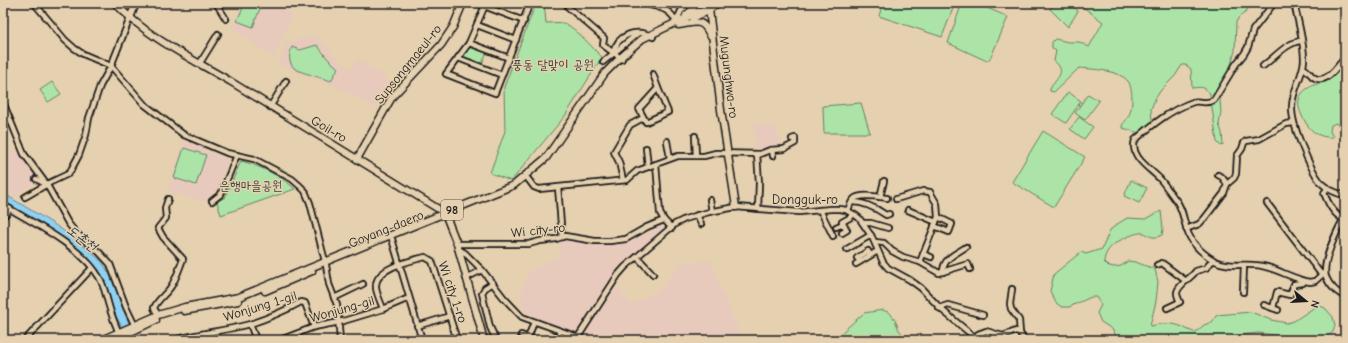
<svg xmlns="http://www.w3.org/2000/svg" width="1348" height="343" font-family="'Comic Neue','Poor Story',sans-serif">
<rect width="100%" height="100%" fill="#e5d0af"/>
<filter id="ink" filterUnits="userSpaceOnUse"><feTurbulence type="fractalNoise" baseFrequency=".025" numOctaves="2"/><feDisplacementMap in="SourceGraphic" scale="8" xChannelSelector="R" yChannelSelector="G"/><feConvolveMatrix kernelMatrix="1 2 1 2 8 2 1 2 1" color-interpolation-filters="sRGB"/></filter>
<g filter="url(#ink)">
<g fill="#e8cabd">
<path d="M243 3H276L293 11 274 57 232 28Z"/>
<path d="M314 36 351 71 358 59 381 74 389 82 384 94 376 108 336 86 295 71 281 64 279 60 286 43Z"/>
<path d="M753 123 775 125 782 147 770 148 756 152Z"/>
<path d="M185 140 229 160 217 192 205 202 168 191Z"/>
<path d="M16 149 37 181 16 196 3 188V155Z"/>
<path d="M659 224 666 229 625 263 610 283 577 333 524 313 521 302 522 289 525 279 533 269 545 262 556 259 559 254 560 239 565 237 595 243 603 244 627 241 647 228Z"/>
<path d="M710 260 742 340H580L581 336 615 283 631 305 660 290 681 263Z"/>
</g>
<g fill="#ace4a8" stroke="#648062">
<path d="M245 3H262L253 27 237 21Z"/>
<path d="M536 3H544L546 23C551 23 557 22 562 23 573 24 592 48 602 57L565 116 511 181 490 173 505 131 504 87Z"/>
<path d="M883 3H955L942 37 879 16Z"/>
<path d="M962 3H976L1008 17 991 57 987 61 948 43Z"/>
<path d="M1055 3H1070L1078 11 1068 27 1050 9Z"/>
<path d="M1078 3H1250L1246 12 1239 17 1236 22 1235 51 1220 100 1221 113 1219 124 1222 133 1223 145 1221 146 1217 142 1210 94C1205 86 1201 87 1192 88L1191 69 1186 65H1182L1175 76 1161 90 1155 99 1151 109 1152 121 1148 126 1139 133 1123 128 1122 125C1129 118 1132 110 1132 99 1132 94 1131 85 1128 81 1119 70 1092 69 1079 68L1054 92 1050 91V89C1056 78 1068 72 1054 61L1056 51 1052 48V42L1055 39 1068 42H1079L1089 47 1103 22Z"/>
<path d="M317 45 328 59 338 68 331 81C323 78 298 72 294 68 288 62 289 53 292 47L300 50Z"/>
<path d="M470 45 487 52 481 66 461 57Z"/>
<path d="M1345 65V146C1340 138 1344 128 1336 123L1331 125 1330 132 1333 136V137C1323 138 1314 134 1308 126 1297 110 1292 94 1314 85 1319 83 1324 83 1329 80 1335 76 1339 69 1345 65Z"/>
<path d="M52 82 61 94 48 102 40 90Z"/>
<path d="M1068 92 1081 101 1066 123 1052 114Z"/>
<path d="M1088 94 1099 101 1085 120 1075 113Z"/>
<path d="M861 103 870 133H824L823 106Z"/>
<path d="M1079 117 1093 127 1084 139 1070 129Z"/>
<path d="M1043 131 1085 157 1054 207 1012 182Z"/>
<path d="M184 148 206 155 196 185 174 178Z"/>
<path d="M241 161C258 165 283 177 295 189L221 215 217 202 225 197Z"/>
<path d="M1131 180 1147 188 1139 203 1124 196Z"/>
<path d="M1161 211 1163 229 1162 235C1158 237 1154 238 1150 236 1148 236 1146 233 1144 233 1140 232 1135 234 1132 235 1119 240 1105 247 1104 262L1107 265 1113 267 1121 266 1128 261 1135 262 1155 269 1158 282 1156 301 1150 326C1161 324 1169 322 1180 326 1186 328 1190 332 1196 332L1204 325 1212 322 1217 315 1251 312 1271 320 1287 323 1294 321 1318 305 1325 308 1333 317 1335 326 1333 332 1323 340H1286L1275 335 1259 333 1240 335 1232 340H1118L1112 329 1101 322 1097 313 1101 305 1096 297H1091L1069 307H1062L1056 303 1050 291 1054 274 1081 252 1086 254 1102 249 1110 230 1119 223 1127 218 1145 219Z"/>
<path d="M883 310 890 313 895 320 899 330 907 340H833L864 313Z"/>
</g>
<path fill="#90d1f1" stroke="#62899c" d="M3 193C31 211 61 226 87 249 94 254 101 260 106 268 119 291 123 319 139 340H129L116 316 101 278 61 238 49 229 3 202Z"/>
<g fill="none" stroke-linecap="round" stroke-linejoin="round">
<g stroke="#1c1c1c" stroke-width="8">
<g id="minor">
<path d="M34 3 65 40 74 48 83 54 111 66 144 104 184 135 227 153 254 159 292 179 300 186 305 191 310 203 326 265 329 284 337 305 340 340"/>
<path d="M216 3 226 19"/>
<path d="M476 3 524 21"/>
<path d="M486 3 469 43 446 74 495 93 530 3"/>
<path d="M649 3 650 5C662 8 671 10 676 22"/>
<path d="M1274 3 1253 30 1248 47 1244 54 1236 64 1214 100C1205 105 1200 100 1193 102 1170 110 1152 125 1135 140 1129 157 1151 169 1160 179 1165 185 1170 192 1175 199 1183 208 1183 219 1187 230 1191 243 1203 254 1215 261 1227 267 1241 264 1254 265 1272 265 1291 279 1310 282L1315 281 1325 272"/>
<path d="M1294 3C1298 21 1304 41 1304 60 1303 77 1292 90 1292 107 1291 124 1310 169 1321 183 1327 189 1337 194 1345 195"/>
<path d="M568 7 604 38 603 45 622 59"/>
<path d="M676 22 681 11 690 3"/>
<path d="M477 25 516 40"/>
<path d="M469 43 509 58"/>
<path d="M613 53C618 34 636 28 653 37"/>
<path d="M458 58 502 75"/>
<path d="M603 62 637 34"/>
<path d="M200 63 218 34"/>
<path d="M1263 66C1274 58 1288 41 1302 41"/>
<path d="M1303 68C1309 70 1310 76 1315 78 1326 84 1337 67 1343 60L1345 61"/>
<path d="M653 74 658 88"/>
<path d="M658 88 668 112 646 122 639 109Z"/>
<path d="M3 102 24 154 47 185 68 223 76 233 99 252 110 264 126 307 136 328"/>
<path d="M270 107 286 81"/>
<path d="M695 136 696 156"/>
<path d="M667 141 670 158"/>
<path d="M646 148 648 167"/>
<path d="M772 150 773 156"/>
<path d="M757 154 759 183 758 209"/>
<path d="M656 164 660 213 664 220 672 228"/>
<path d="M1218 175 1222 177 1227 184"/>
<path d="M36 179 46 184"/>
<path d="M528 179 534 187 539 189 627 180 637 171 678 156H704L716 153 760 154 770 150 784 149 795 143V138L792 139"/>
<path d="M623 180 619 162 614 152 630 125 643 118"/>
<path d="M558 187 562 237"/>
<path d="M1328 188 1324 193C1328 203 1333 214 1343 219"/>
<path d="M25 197 49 183 68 174 71 170 79 155 86 135 89 118 100 86 111 66 130 18"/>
<path d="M880 197 884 181"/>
<path d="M896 199 923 191 930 192 937 204 938 217 920 262"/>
<path d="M710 200 712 211"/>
<path d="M212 201 221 194 237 155"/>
<path d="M852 202C865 202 876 208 886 215L889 214"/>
<path d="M1267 203 1321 274"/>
<path d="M3 205C32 222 82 247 99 277 104 285 106 296 109 306 112 317 117 329 122 340"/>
<path d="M820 210 833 236"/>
<path d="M908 210 936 222"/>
<path d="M848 211C849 207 851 202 854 199 861 193 879 197 887 198"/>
<path d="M697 215 701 224"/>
<path d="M1345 216C1338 229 1321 263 1326 277 1330 287 1337 292 1345 297"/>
<path d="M3 217 10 209"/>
<path d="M863 223H871L888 228"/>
<path d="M934 226 949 232 952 224 938 217"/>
<path d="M836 227 843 224"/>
<path d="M1186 229 1199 224 1204 219 1224 193 1227 184 1234 178 1236 174 1237 156 1242 149 1244 143 1246 141 1259 139 1286 124 1293 123"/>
<path d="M842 233 847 230 842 222 851 217 853 214"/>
<path d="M392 239 422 340"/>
<path d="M875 242 884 243 892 251 903 257 920 262 939 273 968 264 970 269"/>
<path d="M457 244H529L540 241 556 239 565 236 595 241H610L626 239 647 227 664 220"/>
<path d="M458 249 465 253 482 270"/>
<path d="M847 249 871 235"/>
<path d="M923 254 931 257"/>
<path d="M637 257 653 274"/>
<path d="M860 261 857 258 868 251 870 255"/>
<path d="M856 264 876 252"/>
<path d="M1157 265 1162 263 1186 281"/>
<path d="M943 272C943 258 956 254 966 247"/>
<path d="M466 278 482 270 504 298 522 317 578 337 618 275 625 267 675 224 685 219 709 212 736 207 799 212 831 209H840L846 210 855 215 859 218 872 237 883 262 888 268 910 280 921 288 942 310 978 340"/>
<path d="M493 283 485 288 482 293 490 327 496 340"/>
<path d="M1012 289 1010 304 1011 309 1019 320 1020 333"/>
<path d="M1243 292 1244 265"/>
<path d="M334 298 363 284"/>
<path d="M1264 305 1278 310"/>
<path d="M939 308 948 305 983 315"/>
<path d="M1167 308 1180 302C1179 300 1177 296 1177 293 1177 286 1192 277 1196 271L1206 268 1213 260"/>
<path d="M1273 308 1277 292 1290 295 1294 284 1303 283V281"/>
<path d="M383 309C381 302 375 292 376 285 377 267 411 261 425 257L432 261 457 340"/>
<path d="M158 315 154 308C157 300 165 295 170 288 176 280 179 269 183 259L163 237 158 228 166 218 165 208 168 199"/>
<path d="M250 324 256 340"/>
<path d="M417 326 450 316"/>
<path d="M521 335 535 340"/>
<path d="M528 338 534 322"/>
<path d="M976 338 978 334 986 331 1003 336 1016 331 1020 333 1024 340"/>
<path d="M25 340 92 268"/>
<path d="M174 340C199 333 225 331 250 324 268 318 285 311 301 302L305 303 314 327"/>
<path d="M280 340 314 327 340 322 383 309 409 298"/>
<path d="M557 340 560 331"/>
</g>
</g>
<g stroke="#1c1c1c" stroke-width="9">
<g id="major">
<path d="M115 3C149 39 191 58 233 83 302 125 371 167 440 210L446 216 457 244 484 340"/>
<path d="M709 9 721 110 736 207"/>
<path d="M686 15 692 10 697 3"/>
<path d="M130 18 136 3"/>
<path d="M693 18 709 10 717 3"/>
<path d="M678 25C695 23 702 17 710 35"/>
<path d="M357 159 392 97 441 45 453 27 463 3"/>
<path d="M265 291 312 271"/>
<path d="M184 311 238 301"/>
<path d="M101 340 158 315 185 307 239 297 246 294 514 185 546 158 605 73 620 58 642 39 702 10 712 3"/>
<path d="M114 340 156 320"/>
</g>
</g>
<use href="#minor" stroke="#e5d0af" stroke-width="4.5"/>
<use href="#major" stroke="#e5d0af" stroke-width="6"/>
</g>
</g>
<g text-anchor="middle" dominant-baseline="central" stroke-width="3" stroke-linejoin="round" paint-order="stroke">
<rect fill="#e5d0af" stroke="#585248" stroke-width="1" x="441" y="200" width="22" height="20" rx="3"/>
<g font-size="12" font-weight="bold" fill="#1c1c1c">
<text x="452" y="210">98</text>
</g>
<g font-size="13" fill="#1c1c1c" stroke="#e5d0af">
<text transform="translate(408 64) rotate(-51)">Supsongmaeul-ro</text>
<text transform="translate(729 77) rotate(83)">Mugunghwa-ro</text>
<text transform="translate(329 129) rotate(31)">Goil-ro</text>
<text x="805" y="199">Dongguk-ro</text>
<text transform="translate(386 229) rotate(-22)">Goyang-daero</text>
<text transform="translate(538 230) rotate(-6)">Wi city-ro</text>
<text transform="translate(453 292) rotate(71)">Wi city 1-ro</text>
<text transform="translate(260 306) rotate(-17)">Wonjung 1-gil</text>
<text transform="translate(342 309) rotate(-16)">Wonjung-gil</text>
</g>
<g font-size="13" fill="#394438" stroke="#e5d0af">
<text x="553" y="64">풍동 달맞이 공원</text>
<text x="251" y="185">은행마을공원</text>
</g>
<g font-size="14" font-style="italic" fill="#334047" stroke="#e5d0af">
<text transform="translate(82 238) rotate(37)">도촌천</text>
</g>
</g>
<rect width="1348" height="343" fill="none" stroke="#e5d0af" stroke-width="16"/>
<rect x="8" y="8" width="1332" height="327" fill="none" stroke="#1c1c1c" stroke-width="1.5" filter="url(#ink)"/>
<g transform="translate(1306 301) rotate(108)" stroke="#e5d0af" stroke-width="3" paint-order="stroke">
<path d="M0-3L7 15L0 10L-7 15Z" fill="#1c1c1c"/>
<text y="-6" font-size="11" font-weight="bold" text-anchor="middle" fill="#1c1c1c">N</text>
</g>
</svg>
